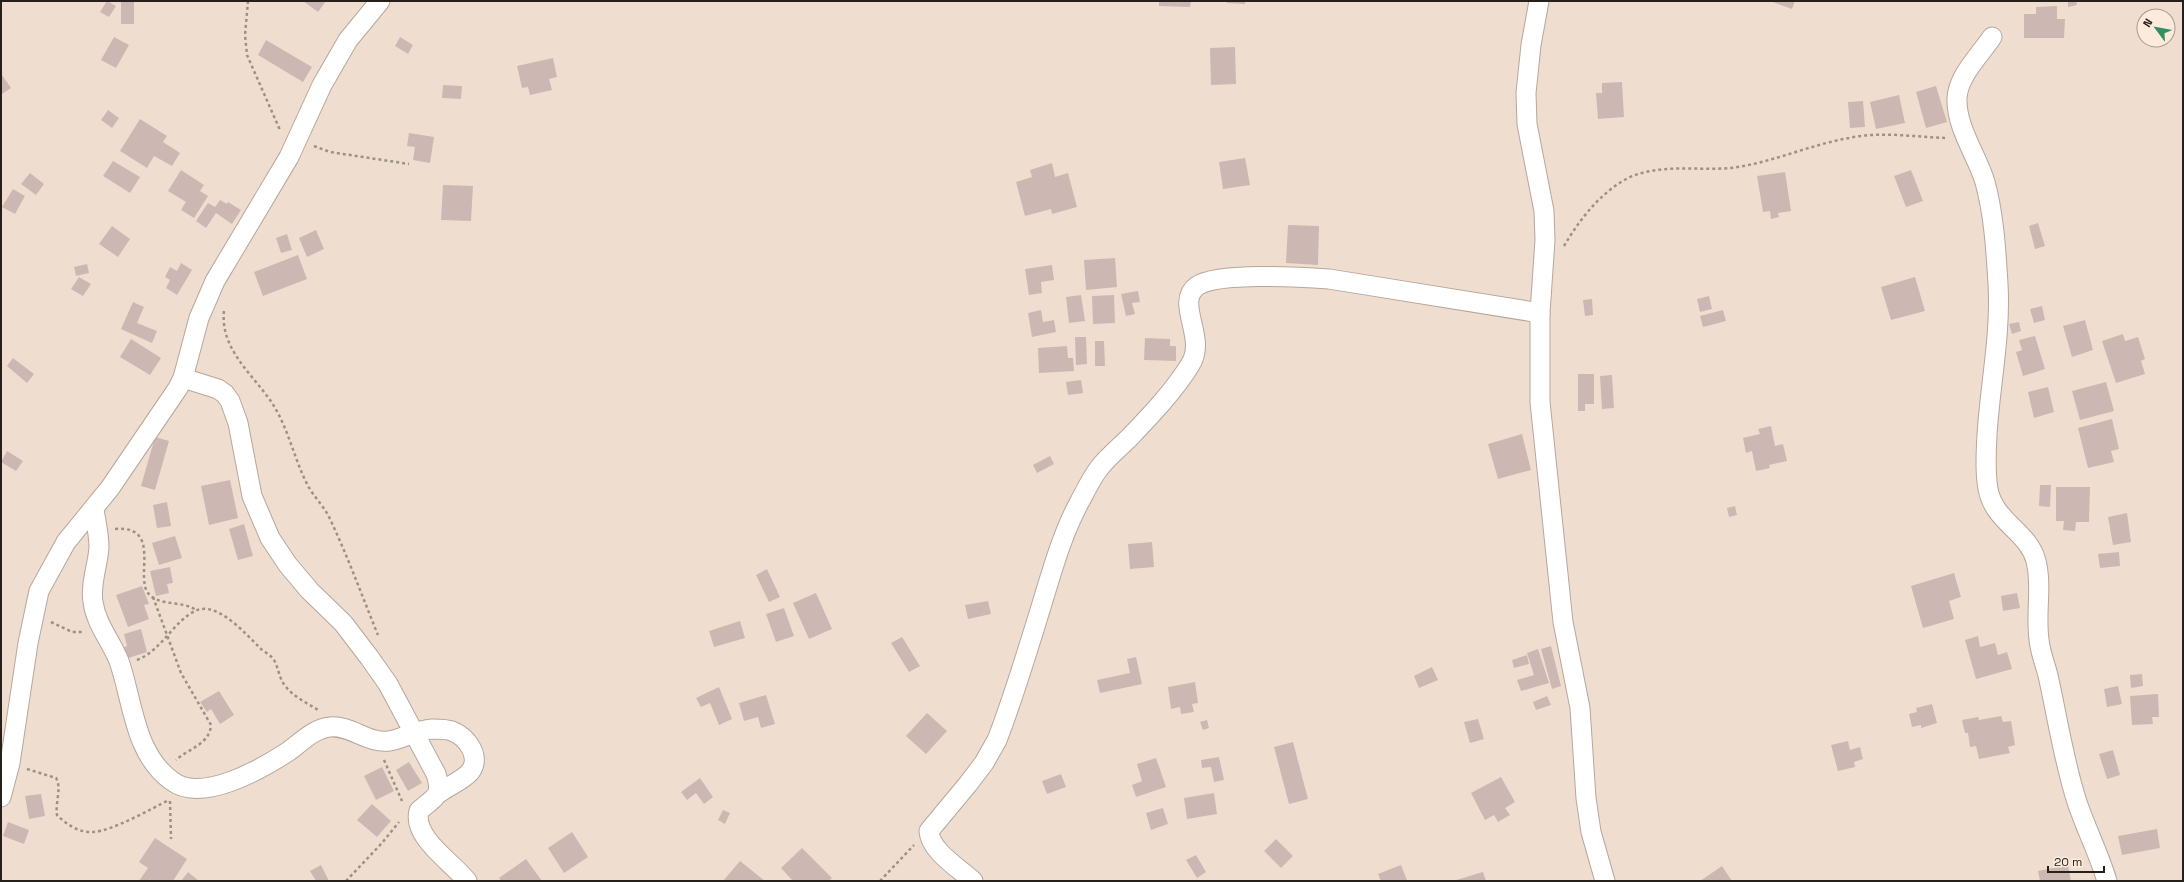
<svg xmlns="http://www.w3.org/2000/svg" width="2184" height="882" font-family="'Space Grotesk',sans-serif">
<rect width="100%" height="100%" fill="#efded0"/>
<g fill="#cdb7b3">
<path d="M107 1 116 6 109 17 100 12Z"/>
<rect x="121" y="1" width="13" height="23"/>
<path d="M303 1H326L318 12Z"/>
<path d="M1159 1H1191L1190 7 1159 6Z"/>
<path d="M1227 1H1245V4L1227 3Z"/>
<path d="M1770 1H1795L1792 9Z"/>
<path d="M2068 1H2076L2077 5 2068 7Z"/>
<path d="M2057 6V19H2065L2064 38H2024V14H2036V7Z"/>
<path d="M114 37 129 45 116 68 101 60Z"/>
<path d="M400 37 413 45 408 54 395 46Z"/>
<path d="M266 40 312 67 303 82 258 55Z"/>
<path d="M1235 47 1236 84 1211 85 1210 48Z"/>
<path d="M553 58 557 77 549 79 552 90 530 95 528 87 522 88 517 66Z"/>
<path d="M2 75 11 88 2 94 1 92Z"/>
<path d="M1622 82 1624 117 1598 119 1596 93H1602V83Z"/>
<path d="M443 85 462 86 461 99 442 98Z"/>
<path d="M1936 86 1947 122 1926 128 1916 92Z"/>
<path d="M1899 95 1905 123 1876 129 1870 102Z"/>
<path d="M1863 101 1865 127 1850 128 1848 102Z"/>
<path d="M108 110 119 118 112 128 101 120Z"/>
<path d="M140 119 167 136 163 142 180 153 172 166 154 156 147 168 120 151Z"/>
<path d="M409 133 434 137 430 163 413 160 415 147 407 146Z"/>
<path d="M1245 158 1250 185 1223 189 1219 162Z"/>
<path d="M113 161 140 177 130 193 103 176Z"/>
<path d="M1052 163 1055 177 1068 173 1077 207 1052 214 1051 209 1025 216 1016 182 1032 177 1030 170Z"/>
<path d="M181 170 204 185 200 191 208 196 194 218 181 210 186 202 168 191Z"/>
<path d="M1911 170 1923 201 1906 207 1894 176Z"/>
<path d="M1785 172 1791 211 1778 213 1779 217 1771 219 1770 211 1763 212 1757 176Z"/>
<path d="M30 173 44 184 36 195 21 184Z"/>
<path d="M443 185 473 186 471 221 441 220Z"/>
<path d="M13 189 25 196 15 214 2 207Z"/>
<path d="M220 200 227 204 228 202 241 210 232 224 216 213 206 228 196 221 208 203 215 207Z"/>
<path d="M2038 223 2045 246 2035 249 2029 226Z"/>
<path d="M1288 225 1319 226 1318 265 1286 263Z"/>
<path d="M112 226 130 239 118 257 99 244Z"/>
<path d="M316 230 324 249 307 257 299 238Z"/>
<path d="M287 234 292 250 281 253 276 238Z"/>
<path d="M298 255 307 279 263 296 254 272Z"/>
<path d="M1115 258 1117 287 1086 290 1084 260Z"/>
<path d="M181 263 192 270 177 295 166 288 170 280 165 277 170 267 177 271Z"/>
<path d="M87 264 89 273 76 276 74 267Z"/>
<path d="M1052 265 1054 280 1041 282 1042 293 1029 295 1025 269Z"/>
<path d="M79 277 91 284 83 296 71 289Z"/>
<path d="M1915 277 1925 311 1891 320 1881 287Z"/>
<path d="M1138 291 1140 302 1132 303 1135 314 1126 316 1121 294Z"/>
<path d="M1081 295 1085 321 1069 323 1066 297Z"/>
<path d="M1114 295 1115 323 1093 324 1092 296Z"/>
<path d="M1709 296 1712 309 1700 312 1697 299Z"/>
<path d="M1592 299 1593 315 1585 316 1583 300Z"/>
<path d="M133 302 144 307 137 323 157 331 152 343 121 329Z"/>
<path d="M2042 306 2045 320 2034 323 2030 309Z"/>
<path d="M1041 310 1043 322 1054 320 1056 332 1032 337 1028 313Z"/>
<path d="M1723 310 1726 321 1703 327 1700 316Z"/>
<path d="M2085 320 2093 350 2072 357 2063 326Z"/>
<path d="M2019 322 2021 331 2012 334 2009 324Z"/>
<path d="M2123 334 2125 341 2138 337 2145 359 2141 361 2145 374 2116 383 2102 341Z"/>
<path d="M2035 336 2045 369 2023 376 2016 352 2022 350 2019 340Z"/>
<path d="M1075 337H1086L1087 364 1076 365Z"/>
<path d="M1145 338 1170 339V346H1176V361L1144 360Z"/>
<path d="M131 339 161 358 150 375 120 357Z"/>
<path d="M1095 341H1104L1105 366H1095Z"/>
<path d="M1067 346 1068 358H1073L1074 371 1039 373 1038 348Z"/>
<path d="M13 358 34 374 27 383 7 366Z"/>
<path d="M1578 374H1594V404H1585V411H1578Z"/>
<path d="M1612 375 1614 408 1602 409 1600 376Z"/>
<path d="M1081 380 1083 393 1068 395 1066 382Z"/>
<path d="M2106 382 2114 411 2080 420 2072 391Z"/>
<path d="M2048 387 2054 412 2034 418 2028 392Z"/>
<path d="M2112 419 2119 449 2111 451 2114 462 2088 468 2078 428Z"/>
<path d="M1771 426 1775 446 1783 444 1787 461 1769 465 1770 468 1756 471 1752 451 1746 453 1743 438 1760 434 1758 429Z"/>
<path d="M1522 434 1531 470 1498 479 1488 444Z"/>
<path d="M155 437 169 441 155 490 141 486Z"/>
<path d="M7 451 23 461 16 471 1 462Z"/>
<path d="M1050 456 1054 464 1037 473 1033 465Z"/>
<path d="M230 480 238 518 209 525 201 486Z"/>
<path d="M2040 485H2051L2050 507 2039 506Z"/>
<path d="M2056 487H2090L2089 522H2076L2075 531 2063 530 2064 521H2056Z"/>
<path d="M167 502 171 526 157 528 153 505Z"/>
<path d="M1735 506 1737 515 1729 517 1727 508Z"/>
<path d="M2127 513 2131 542 2113 545 2108 517Z"/>
<path d="M244 524 253 556 238 560 229 529Z"/>
<path d="M175 536 182 558 159 565 152 543Z"/>
<path d="M1152 542 1154 567 1130 569 1128 544Z"/>
<path d="M2119 552 2120 566 2100 568 2098 554Z"/>
<path d="M170 567 173 583 167 584 169 593 156 596 150 571Z"/>
<path d="M767 569 780 597 769 602 756 575Z"/>
<path d="M1954 573 1961 597 1949 601 1954 619 1923 628 1911 586Z"/>
<path d="M142 586 149 604 144 605 149 619 128 627 116 595Z"/>
<path d="M816 593 832 629 809 639 793 603Z"/>
<path d="M2017 593 2020 608 2003 611 2001 596Z"/>
<path d="M988 601 991 614 968 619 965 605Z"/>
<path d="M784 608 794 636 776 642 766 614Z"/>
<path d="M740 621 745 638 714 647 709 631Z"/>
<path d="M141 629 147 652 125 659 122 648 127 646 124 634Z"/>
<path d="M1978 636 1980 647 1995 643 1998 655 2007 652 2012 669 1976 679 1965 640Z"/>
<path d="M902 637 920 666 909 672 891 643Z"/>
<path d="M1551 646 1561 686 1552 689 1541 649Z"/>
<path d="M1538 649 1549 683 1521 691 1517 680 1534 675 1527 653Z"/>
<path d="M1527 655 1529 664 1514 668 1512 660Z"/>
<path d="M1136 657 1142 684 1100 693 1097 680 1130 673 1127 659Z"/>
<path d="M1432 667 1438 680 1419 688 1414 676Z"/>
<path d="M2142 674 2143 686 2131 688 2130 675Z"/>
<path d="M1195 682 1198 703 1192 704 1194 712 1181 714 1180 707 1171 709 1168 687Z"/>
<path d="M2118 686 2122 704 2107 707 2104 689Z"/>
<path d="M719 687 732 719 719 725 710 703 701 707 696 698Z"/>
<path d="M219 691 234 715 220 724 211 709 207 712 200 702Z"/>
<path d="M2158 694 2159 717H2152L2153 724 2132 725 2130 696Z"/>
<path d="M766 695 775 724 761 728 758 717 744 721 739 703Z"/>
<path d="M1547 696 1551 705 1536 710 1533 702Z"/>
<path d="M1932 704 1937 723 1921 728V725L1912 727 1909 714 1917 712 1916 708Z"/>
<path d="M927 713 947 731 926 754 906 736Z"/>
<path d="M2001 716 2003 722 2011 721 2015 745 2008 747 2010 753 1979 759 1976 746 1970 747 1968 733H1965L1962 720 1978 717 1979 720Z"/>
<path d="M1478 719 1484 739 1470 743 1464 722Z"/>
<path d="M1207 720 1209 728 1203 730 1200 722Z"/>
<path d="M1848 741 1850 750 1860 747 1863 759 1854 762 1855 767 1838 771 1831 745Z"/>
<path d="M1293 742 1308 799 1289 804 1274 747Z"/>
<path d="M2113 750 2120 775 2107 779 2099 754Z"/>
<path d="M1219 757 1224 780 1214 782 1211 767 1202 768 1201 760Z"/>
<path d="M1156 758 1166 787 1136 797 1132 785 1142 781 1137 764Z"/>
<path d="M409 762 422 783 408 791 396 770Z"/>
<path d="M382 767 394 791 376 800 364 776Z"/>
<path d="M1061 774 1066 787 1047 794 1042 781Z"/>
<path d="M1501 777 1515 802 1505 808 1510 815 1498 822 1494 815 1485 820 1471 793Z"/>
<path d="M700 778 713 797 704 804 696 793 687 800 681 792Z"/>
<path d="M1214 793 1217 814 1187 819 1184 798Z"/>
<path d="M41 794 45 816 29 819 25 796Z"/>
<path d="M372 804 391 821 377 837 357 820Z"/>
<path d="M1163 808 1168 824 1151 830 1146 813Z"/>
<path d="M723 810 730 813 725 824 718 820Z"/>
<path d="M8 822 29 830 24 844 3 836Z"/>
<path d="M2157 829 2160 848 2122 855 2118 836Z"/>
<path d="M572 832 588 857 564 873 548 848Z"/>
<path d="M155 838 187 859 173 881H139L148 868 139 862Z"/>
<path d="M1276 839 1293 856 1281 868 1264 851Z"/>
<path d="M802 848 832 878 829 881H793L781 868Z"/>
<path d="M1196 855 1206 872 1197 878 1186 860Z"/>
<path d="M526 859 542 881H501L499 878Z"/>
<path d="M740 861 765 881H723Z"/>
<path d="M321 865 329 881H316L310 871Z"/>
<path d="M1401 865 1407 880 1381 881 1378 874Z"/>
<path d="M2068 865 2071 881H2040L2038 871Z"/>
<path d="M1722 866 1732 881H1700Z"/>
<path d="M188 872 199 881H181Z"/>
<path d="M1483 872 1486 881H1453Z"/>
</g>
<g fill="none" stroke-linecap="round" stroke-linejoin="round">
<g stroke="#b6a79a" stroke-width="21">
<g id="minor">
<path d="M1539 1 1531 45 1526 93 1527 124 1544 211 1545 240 1540 313V402L1563 622 1580 708 1586 798 1591 832 1605 881"/>
<path d="M1992 37C1980 55 1958 76 1957 98 1956 128 1977 155 1985 182 1994 215 1996 251 1998 284 2001 335 1990 385 1987 435 1986 453 1985 471 1988 489 1994 522 2029 532 2036 561 2043 589 2034 618 2040 646 2042 658 2047 669 2049 680 2058 721 2064 762 2077 802 2086 829 2099 854 2107 881"/>
<path d="M183 378 218 389 225 394 230 401 238 423 252 496 270 538 288 565 310 591 343 623 369 657 388 684 436 774C443 797 435 796 419 811 412 837 452 862 467 881"/>
<path d="M94 510C96 522 99 535 99 547 98 565 90 584 93 602 96 624 111 641 119 661 133 701 134 754 172 781 202 804 263 768 289 751 301 742 315 728 330 727 351 725 368 744 389 741 403 739 415 730 432 729 438 729 446 729 452 731 467 737 482 757 470 772 462 781 448 786 439 793"/>
<path d="M1 797 10 763 28 643 39 591 66 542 110 488 178 388 183 378 199 318 215 281 289 157 322 85 348 40 380 1"/>
<path d="M973 881C959 868 930 851 929 831L968 784 984 763 997 740C1014 696 1027 652 1041 607 1052 571 1062 534 1080 501 1086 490 1092 477 1100 467 1109 456 1120 447 1130 437 1151 415 1174 391 1190 365 1208 338 1174 303 1197 286 1217 272 1302 277 1329 279L1540 313"/>
</g>
</g>
<g stroke="#9d9186" stroke-width="2.5" stroke-dasharray="3 3" stroke-linecap="butt">
<path d="M248 1 245 35 247 55 280 130"/>
<path d="M314 146 330 152 409 164"/>
<path d="M1564 246C1580 219 1600 193 1628 178 1660 163 1697 171 1731 168 1771 163 1809 145 1849 138 1880 131 1914 137 1946 138"/>
<path d="M224 311C220 348 251 373 270 400 288 426 293 456 307 484 313 496 324 506 330 519 348 557 362 596 378 635"/>
<path d="M115 529C162 525 135 576 148 593 159 607 182 600 196 610"/>
<path d="M153 597 181 673 211 725C210 744 188 749 176 760"/>
<path d="M51 622 72 632H83"/>
<path d="M137 660C161 651 173 622 195 611 216 600 245 633 258 646 262 651 270 654 274 660 279 669 279 679 286 687 294 697 307 703 318 710"/>
<path d="M384 760 402 801"/>
<path d="M27 769 56 778C62 788 55 803 57 815 66 824 79 833 93 832 112 831 151 809 169 800"/>
<path d="M170 801 171 839"/>
<path d="M346 881 382 843 399 822"/>
<path d="M880 881 914 845"/>
</g>
<use href="#minor" stroke="#fff" stroke-width="19"/>
</g>
<rect width="2184" height="882" fill="none" stroke="#26201b" stroke-width="4"/>
<g transform="translate(2156 28) rotate(302)"><circle r="19" fill="#fcebdd" stroke="#a69a8f"/>
<path d="M0-3L7 15L0 10L-7 15Z" fill="#318e65"/>
<text y="-6" font-size="11" font-weight="bold" text-anchor="middle" fill="#26201b">N</text>
</g>
<path d="M2048 866v6h56v-6" fill="none" stroke="#26201b" stroke-width="2"/>
<text x="2054" y="866" font-size="12" fill="#26201b" stroke="#fcebdd" stroke-width="3" paint-order="stroke">20 m</text>
</svg>
